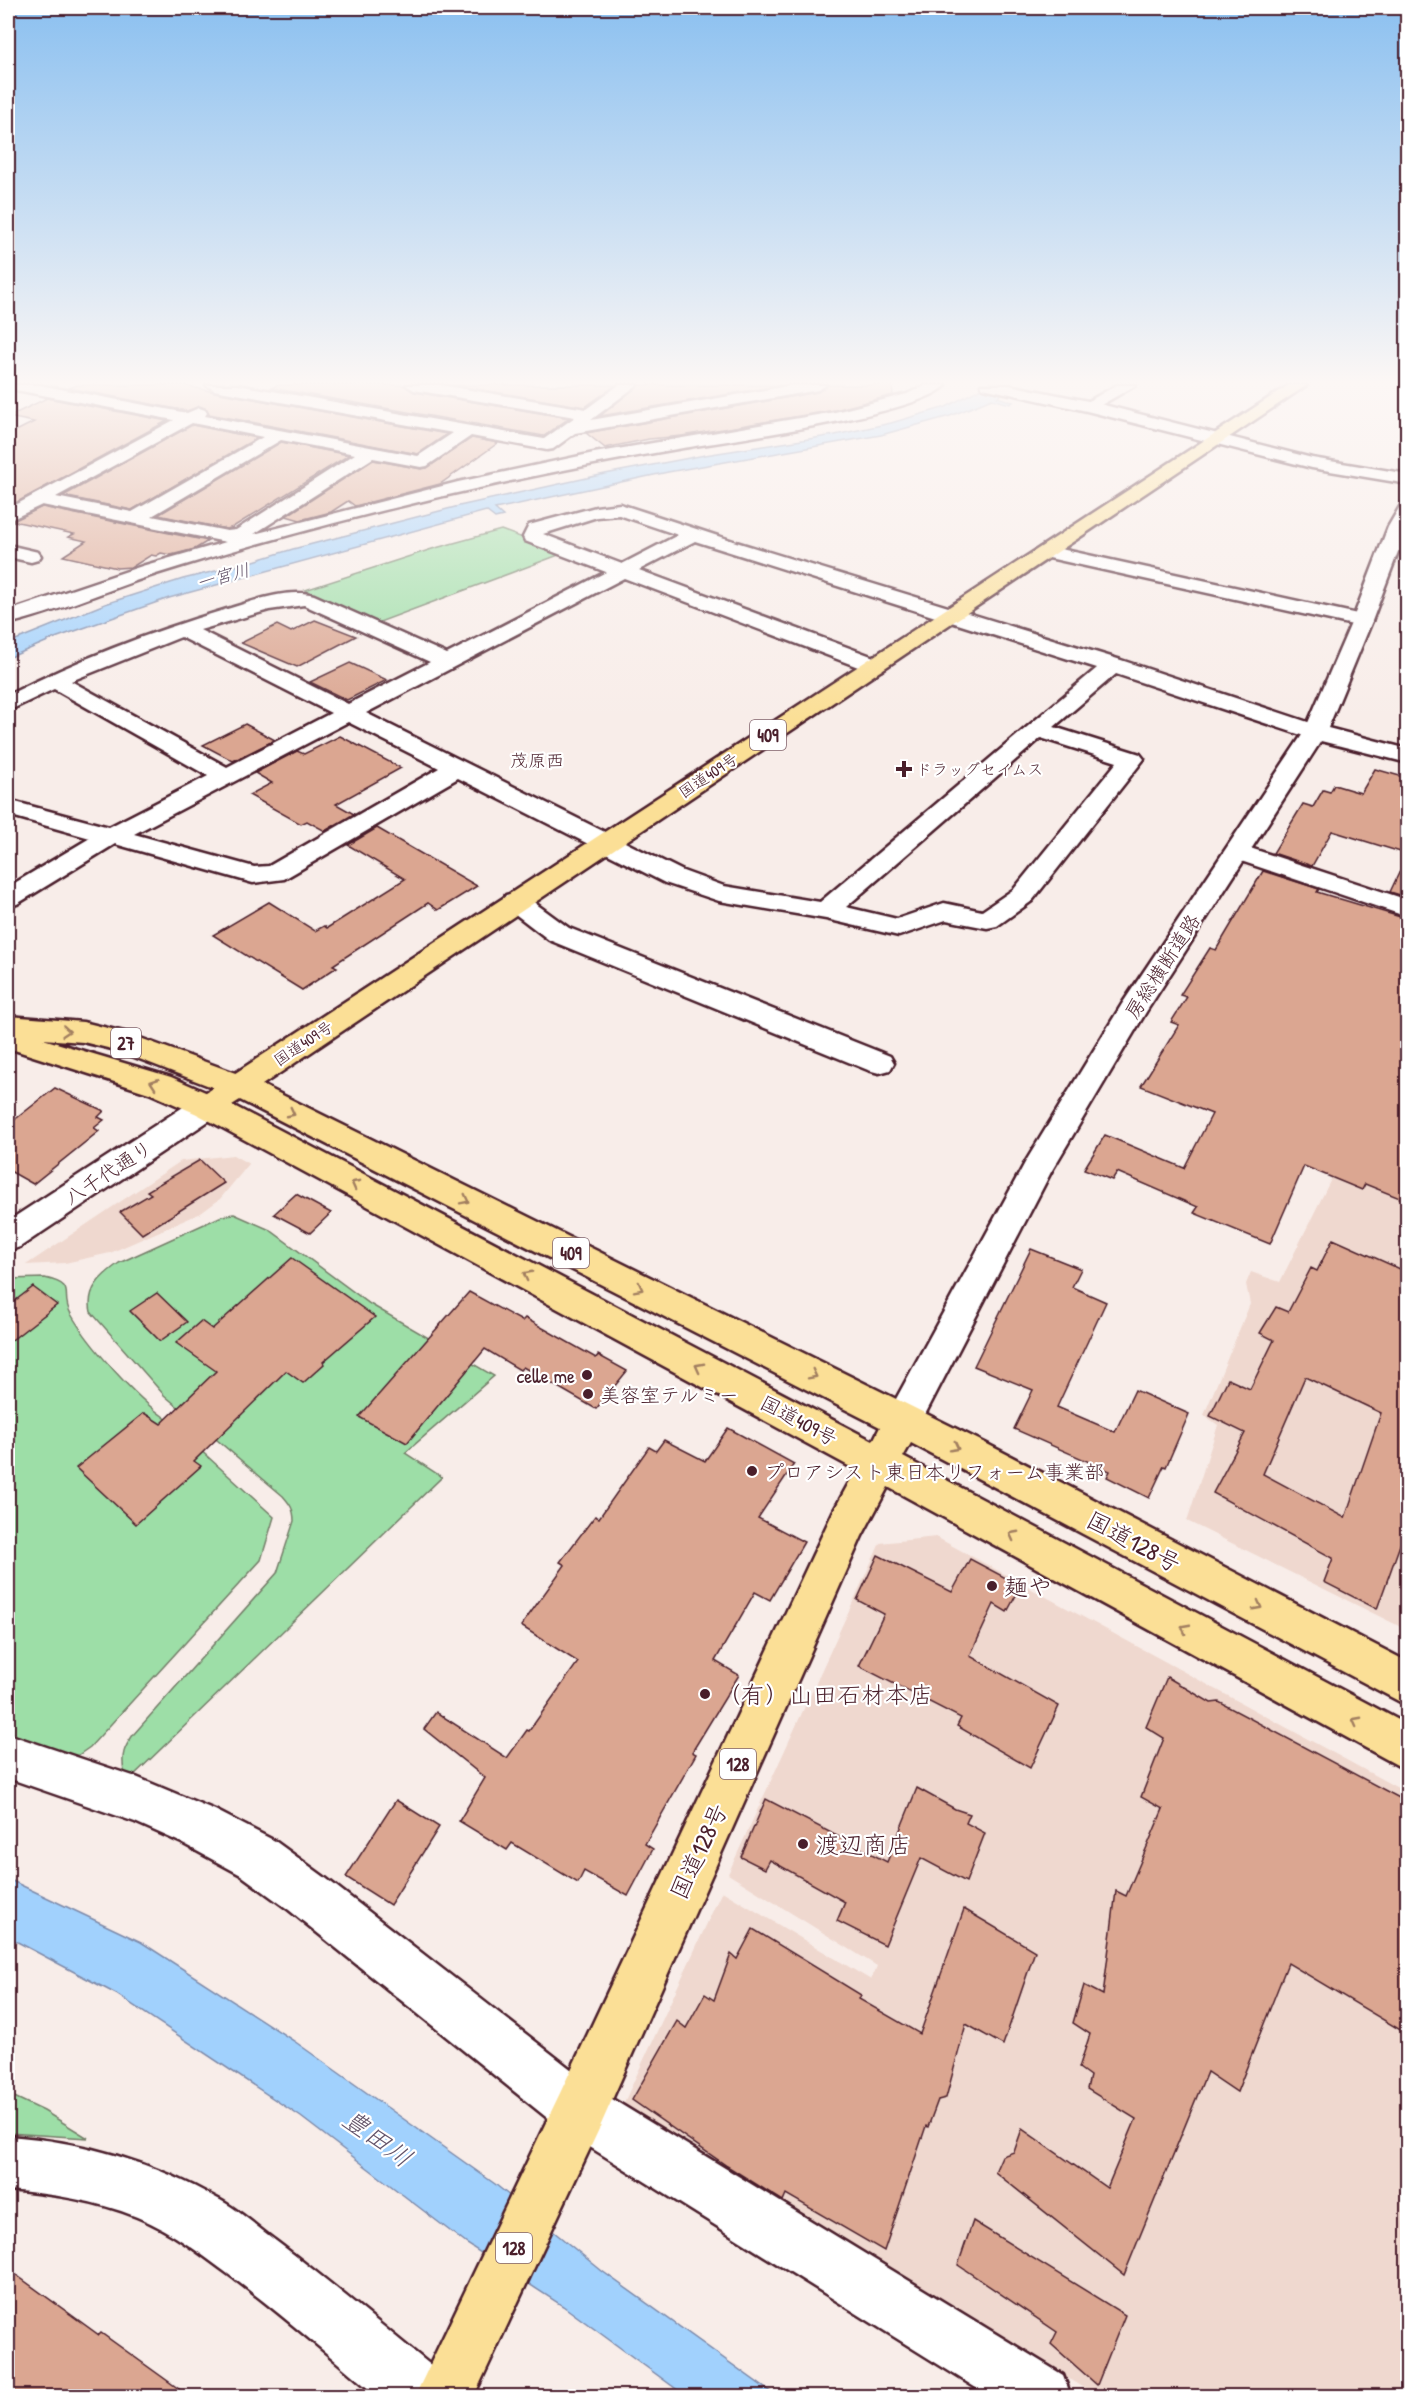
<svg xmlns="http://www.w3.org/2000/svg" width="1415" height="2404" font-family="'Patrick Hand','Klee One',sans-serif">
<rect width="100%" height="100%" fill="#f8ede9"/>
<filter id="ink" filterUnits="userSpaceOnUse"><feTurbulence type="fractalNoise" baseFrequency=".0167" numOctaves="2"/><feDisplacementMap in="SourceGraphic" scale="12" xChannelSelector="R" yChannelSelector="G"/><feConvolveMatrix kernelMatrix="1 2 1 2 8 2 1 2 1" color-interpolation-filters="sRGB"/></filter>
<g filter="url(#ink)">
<g fill="#efd8cf">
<path d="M1407 1026V1630L1187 1521 1218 1425 1204 1415 1250 1304 1246 1284 1251 1272 1280 1282Z"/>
<path d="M233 1155 249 1164 220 1199 201 1213 110 1253 65 1263 26 1265 181 1161Z"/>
<path d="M936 1537 1407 1793V2396H1097L621 2109 722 1891 871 1980 877 1966 728 1874 880 1543Z"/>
</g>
<g fill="#9ddea7" stroke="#747e69" stroke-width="1.5">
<path d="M634 390 696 400 693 404 593 422 589 419 626 391Z"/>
<path d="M501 530 564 553 377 623 305 590 432 549Z"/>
<path d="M234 1214 270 1230 370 1304 494 1376 405 1453 442 1477 132 1777 124 1771C121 1755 124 1748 133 1735L277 1573 294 1521C294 1509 290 1504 283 1496L164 1395 91 1312C86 1289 101 1276 119 1263L222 1216Z"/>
<path d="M45 1278C79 1286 59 1294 71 1314 88 1344 135 1397 164 1417L274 1517 261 1560 90 1747 77 1756 8 1739V1279Z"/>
<path d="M8 2094 44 2111 88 2138 8 2133Z"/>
</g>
<g fill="#a1d1fd" stroke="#7e8aa9" stroke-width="1.5">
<path d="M987 385H1017L997 397 1013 402 1010 404 992 399 950 416 881 435 668 472 495 509 503 516 495 518 486 511 169 598 55 638 8 658V643L105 604 183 579 244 564 293 549 459 506 605 474 705 455 835 435 891 423 946 407Z"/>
<path d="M8 1879 141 1942 294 2041 495 2184 602 2271 776 2396H686L563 2306 467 2244 301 2117 116 1994 8 1937Z"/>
</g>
<g fill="#dba691" stroke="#4a1f2b" stroke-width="1.5" fill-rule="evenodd">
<path d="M77 385H183L214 392 447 434 418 454 209 414 207 409 200 406 187 411 69 388Z"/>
<path d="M278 385H404L414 392 569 418 544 436 271 388Z"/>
<path d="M452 385H616L585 407Z"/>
<path d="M639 385H783L600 416Z"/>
<path d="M828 385H892L893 395 835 410 682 436 649 439 605 448 586 433 818 392Z"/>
<path d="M47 398 167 421 8 507V435L34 422 8 417Z"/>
<path d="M192 425 257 438 132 510 63 496Z"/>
<path d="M472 438 498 443 440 484 355 506 348 501 331 512 300 520 286 516 373 460 421 469 427 468Z"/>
<path d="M281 442 349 455 233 527 227 529 158 515Z"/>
<path d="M42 507 208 541 195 549 171 555 161 553 156 556 151 555 132 567 117 568 63 556 86 541 68 537 74 534 13 521Z"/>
<path d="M315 620 356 636 297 667 241 643 277 625 291 632Z"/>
<path d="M350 663 387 680 347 700 310 682Z"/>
<path d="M245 724 275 740 233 761 203 745Z"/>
<path d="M340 736 401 768 336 804 354 814 325 831 307 821 301 824 249 795 272 783 255 773 297 751 304 754Z"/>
<path d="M1375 769 1407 778V854L1332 831 1312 866 1273 853 1303 804 1313 807 1323 790 1330 792 1334 785 1361 793Z"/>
<path d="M377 828 477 886 438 910 428 903 333 965 337 967 302 990 213 935 269 902 315 931 324 926 327 928 405 879 348 845Z"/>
<path d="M1407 856V897L1390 892Z"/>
<path d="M1263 871 1319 889 1317 892 1407 919V1201L1365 1184 1362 1190 1304 1166 1270 1244 1194 1213 1198 1207 1117 1172 1112 1180 1084 1169 1105 1135 1184 1168 1212 1114 1141 1086 1179 1025 1171 1022 1187 997 1180 995 1210 948 1216 950Z"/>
<path d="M55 1088 104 1111 98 1117 104 1120 94 1128 99 1131 33 1184 8 1170V1125Z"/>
<path d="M200 1160 224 1183 142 1234 120 1212 151 1194 147 1191Z"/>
<path d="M296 1194 331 1213 310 1233 274 1214Z"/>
<path d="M1333 1239 1407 1272V1545L1401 1542 1377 1609 1324 1582 1333 1558 1213 1493 1245 1433 1210 1416 1228 1379 1250 1389 1274 1340 1260 1333 1276 1307 1288 1312 1311 1268 1317 1271ZM1305 1377 1381 1413 1345 1518 1263 1474Z"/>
<path d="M1031 1249 1081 1269 1072 1287 1106 1302 1057 1407 1115 1432 1135 1390 1189 1414 1166 1467 1164 1466 1149 1498 1107 1477 1110 1471 1014 1429 1033 1390 974 1366Z"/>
<path d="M292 1258 375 1317 323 1362 324 1364 303 1383 286 1371 194 1461 201 1466 136 1524 76 1468 144 1413 161 1424 216 1371 176 1343 201 1321 212 1329Z"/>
<path d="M33 1287 57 1305 8 1343V1306Z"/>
<path d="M469 1292 522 1321 525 1318 596 1358 598 1355 627 1371 596 1409 523 1367 520 1370 485 1349 407 1443 359 1417Z"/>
<path d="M157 1293 187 1322 160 1341 130 1311Z"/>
<path d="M728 1428 794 1464 758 1518 804 1542 770 1600 755 1592 715 1661 739 1675 692 1752 696 1754 645 1844 653 1849 628 1896 584 1871 578 1883 512 1843 507 1850 459 1821 485 1778 424 1729 436 1712 507 1758 527 1730 529 1731 578 1662 521 1626 565 1565 560 1562 595 1516 599 1518 649 1447 656 1451 664 1440 705 1461Z"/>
<path d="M878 1555 952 1592 970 1559 1021 1586 1007 1612 994 1604 970 1656 1059 1706 1030 1768 957 1726 961 1718 859 1666 884 1614 857 1600Z"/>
<path d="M1167 1677 1211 1703 1219 1702 1407 1802V2034L1288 1963 1237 2092 1207 2072 1124 2275 995 2172 1002 2156 1014 2152 1022 2129 1107 2188 1136 2119 1087 2089 1090 2076 1079 2068 1090 2034 1073 2023 1084 1985 1103 1995 1116 1891 1126 1896 1163 1809 1141 1797 1164 1738 1146 1727Z"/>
<path d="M917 1788 955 1809 970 1814 966 1823 985 1833 966 1882 921 1858 885 1945 837 1921 845 1902 770 1860 765 1869 741 1857 766 1799 887 1862Z"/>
<path d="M396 1800 439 1827 390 1905 346 1877Z"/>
<path d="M964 1909 1035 1951 1003 2045 966 2024 946 2098 938 2100 928 2127 926 2126 884 2251 786 2194 783 2201 727 2166 632 2100 677 2021 686 2028 705 1994 714 2000 731 1954 737 1959 753 1929 861 1995 859 1999 920 2034Z"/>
<path d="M973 2221 1125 2315 1097 2385 1051 2344 1057 2332 958 2265Z"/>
<path d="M8 2269 99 2335 101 2333 190 2397H8Z"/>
</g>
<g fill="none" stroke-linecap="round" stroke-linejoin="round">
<g stroke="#4a1f2b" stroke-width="5">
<g id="street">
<path d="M8 385H39L187 413 199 408 205 410 207 413 205 416 418 456 453 433 214 390 206 385H238L544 439 575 417 414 390 406 385H440L586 409 619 385H637L591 420 794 385H826L818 390 575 433 553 449 547 450 471 436 427 466 421 467 373 458 254 534 458 482 594 453 835 412 907 394 926 385H946C922 414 723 441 677 449 501 479 326 521 156 574 106 590 58 612 8 624V611L142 566 226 542 42 505 8 521V509L174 420 16 390ZM192 423 263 437 132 512 56 497ZM281 440 355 454 236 530 227 531 152 516Z"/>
<path d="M1117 385H1136L1094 409H1082L1080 406Z"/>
<path d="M620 504 736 542 1121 660 1323 727 1326 732 1323 737 1315 739 1307 737 1116 674 1054 727 1140 754 1144 759 1032 901 997 926 987 928 946 920 899 936 826 919 719 901 665 883 458 778 284 879 253 883 115 844 17 904 8 906V887L90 838 8 815V800L109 827 208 776 54 689 8 711V695C77 660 150 632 224 610 251 602 286 588 314 595L447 654 606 572 525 541 523 537 529 525 596 507ZM619 515 678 535 622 564 543 534 597 517ZM695 541 1097 668 820 902 724 886 683 871 366 713 624 578 866 670 874 671 882 670 885 665 882 660 639 570ZM304 605 430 662 348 704 200 630 269 610ZM181 637 331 713 227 767 71 681ZM348 722 439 768 269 866 254 867 134 834ZM1041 738 1117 762 1014 889 982 911 944 903 897 919 846 907Z"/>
<path d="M1391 538 1408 541V553L1384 548 1382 544 1384 540Z"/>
<path d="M8 545 38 552 41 556 38 560 31 562 8 557Z"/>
<path d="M1047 546 1362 615 1369 617 1372 621 1369 625 1362 627 1040 556 1037 552 1040 548Z"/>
<path d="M1238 844 1408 900V917L1229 857 1225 852 1229 847Z"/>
<path d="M515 893 524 895 569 928 890 1056 894 1063 890 1070 879 1073 868 1070 549 940 506 907 502 901 506 895Z"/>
<path d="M8 1734 136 1777 215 1810 275 1841 323 1876 599 2091 1063 2375 1071 2396H989L561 2129 289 1910 241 1875 182 1843 135 1822 8 1778Z"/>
<path d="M8 2136C83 2141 155 2163 220 2200 240 2211 257 2227 276 2241 333 2284 387 2330 443 2375L451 2396H377C331 2357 285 2317 236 2280 204 2256 174 2232 137 2217 95 2200 52 2194 8 2190Z"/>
</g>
</g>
<g stroke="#4a1f2b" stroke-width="5">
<g id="secondary">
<path d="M981 385H1009L1088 401 1312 458 1408 474V484L1312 468 1087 411 983 388Z"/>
<path d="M1408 502V525L1372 621 1328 728 1408 749V763L1321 741 1146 1012 1051 1172 916 1432 903 1437 890 1432 884 1421 890 1410 1026 1161 1122 1004 1304 732 1352 621 1388 527 1402 503Z"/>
<path d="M208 1095 219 1098 223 1106 219 1114 20 1247 8 1251V1221L197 1098Z"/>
</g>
</g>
<g stroke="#4a1f2b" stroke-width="5">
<path id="primary" d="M8 1016 83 1022 124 1032 249 1078 253 1086 249 1094 238 1097 116 1050 83 1042 43 1039 171 1077 219 1098 223 1106 219 1114 208 1117 197 1114 149 1093 8 1048Z"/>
</g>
<g stroke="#4a1f2b" stroke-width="5">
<path id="highway" d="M1289 385H1307L262 1085 987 1444 1408 1662V1706L911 1443 903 1457 1408 1725V1771L888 1487 862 1536 599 2129 474 2396H415L561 2091 833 1512 856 1470 197 1114 193 1106 197 1098ZM240 1100 880 1427 873 1441 232 1105Z"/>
</g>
<use href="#street" fill="#fff" fill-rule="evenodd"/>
<use href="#secondary" fill="#fff" fill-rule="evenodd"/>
<use href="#primary" fill="#fbdf96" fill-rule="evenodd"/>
<use href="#highway" fill="#fbdf96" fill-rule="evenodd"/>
</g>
<defs><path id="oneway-chevron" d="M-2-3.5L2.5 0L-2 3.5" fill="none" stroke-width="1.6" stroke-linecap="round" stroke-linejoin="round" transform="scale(1.5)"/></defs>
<g stroke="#a27f60">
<use href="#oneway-chevron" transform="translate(66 1031) rotate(5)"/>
<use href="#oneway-chevron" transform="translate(154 1083) rotate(-161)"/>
<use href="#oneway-chevron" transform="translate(291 1113) rotate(27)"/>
<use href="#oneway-chevron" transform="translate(355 1184) rotate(-152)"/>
<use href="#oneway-chevron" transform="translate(465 1200) rotate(27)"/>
<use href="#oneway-chevron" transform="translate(527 1275) rotate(-152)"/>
<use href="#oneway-chevron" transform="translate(639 1288) rotate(27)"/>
<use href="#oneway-chevron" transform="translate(699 1367) rotate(-152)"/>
<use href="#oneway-chevron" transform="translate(813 1375) rotate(27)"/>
<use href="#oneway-chevron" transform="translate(955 1447) rotate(27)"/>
<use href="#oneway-chevron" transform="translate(1013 1535) rotate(-152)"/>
<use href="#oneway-chevron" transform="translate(1258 1606) rotate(28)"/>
<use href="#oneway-chevron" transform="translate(1185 1628) rotate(-152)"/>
<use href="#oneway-chevron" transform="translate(1356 1721) rotate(-152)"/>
</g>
</g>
<linearGradient id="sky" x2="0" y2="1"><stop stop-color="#8bc0f0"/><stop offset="0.53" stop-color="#fcf7f5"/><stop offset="1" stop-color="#fcf7f5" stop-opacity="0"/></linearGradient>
<rect width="1415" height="721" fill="url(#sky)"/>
<g fill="#4a1f2b" stroke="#fff" stroke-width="2">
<path d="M901 760h6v6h6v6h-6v6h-6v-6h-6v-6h6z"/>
<circle cx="587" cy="1375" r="6"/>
<circle cx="588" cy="1394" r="6"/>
<circle cx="752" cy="1471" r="6"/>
<circle cx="992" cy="1586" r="6"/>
<circle cx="705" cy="1694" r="6"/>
<circle cx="803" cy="1844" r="6"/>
</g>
<g text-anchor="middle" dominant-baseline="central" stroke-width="4.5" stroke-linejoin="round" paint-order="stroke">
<g font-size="16" fill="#4a1f2b" stroke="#fff" text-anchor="start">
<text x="916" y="769">ドラッグセイムス</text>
</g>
<g font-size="16" fill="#4a1f2b" stroke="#fff">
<text transform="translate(708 775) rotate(-34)">国道409号</text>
<text transform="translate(303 1043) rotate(-34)">国道409号</text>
</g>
<g font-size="18" font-style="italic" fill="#64546a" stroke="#fff">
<text transform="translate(223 576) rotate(-15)">一宮川</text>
</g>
<g fill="#fff" stroke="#80626b" stroke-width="1.5">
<rect x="750" y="720" width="36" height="30" rx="4.5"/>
<rect x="111" y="1028" width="30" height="30" rx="4.5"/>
<rect x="553" y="1238" width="36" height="30" rx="4.5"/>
<rect x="720" y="1749" width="36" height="30" rx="4.5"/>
<rect x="496" y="2233" width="36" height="30" rx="4.5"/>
</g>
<g font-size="18" font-weight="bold" fill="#4a1f2b">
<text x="768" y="735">409</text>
<text x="126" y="1043">27</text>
<text x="571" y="1253">409</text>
<text x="738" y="1764">128</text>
<text x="514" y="2248">128</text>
</g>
<g font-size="18" fill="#4a1f2b" stroke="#fff">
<text x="537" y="760">茂原西</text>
</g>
<g font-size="20" fill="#4a1f2b" stroke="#fff">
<text transform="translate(1162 966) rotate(-57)">房総横断道路</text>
<text transform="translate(108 1172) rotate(-33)">八千代通り</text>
<text transform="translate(799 1420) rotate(28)">国道409号</text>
</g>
<g font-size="20" fill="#4a1f2b" stroke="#fff" text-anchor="start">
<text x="575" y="1375" text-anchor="end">celle me</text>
<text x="600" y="1394">美容室テルミー</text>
<text x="764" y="1471">プロアシスト東日本リフォーム事業部</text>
</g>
<g font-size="24" fill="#4a1f2b" stroke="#fff">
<text transform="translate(1134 1541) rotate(28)">国道128号</text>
<text transform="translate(698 1851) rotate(-65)">国道128号</text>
</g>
<g font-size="24" fill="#4a1f2b" stroke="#fff" text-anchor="start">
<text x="1004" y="1586">麺や</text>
<text x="717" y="1694">（有）山田石材本店</text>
<text x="815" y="1844">渡辺商店</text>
</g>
<g font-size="26" font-style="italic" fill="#64546a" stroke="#fff">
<text transform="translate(378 2138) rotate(36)">豊田川</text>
</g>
</g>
<rect width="1415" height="2404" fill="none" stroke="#fff" stroke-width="30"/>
<rect x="15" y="15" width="1385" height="2374" fill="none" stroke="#4a1f2b" stroke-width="2" filter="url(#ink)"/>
</svg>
